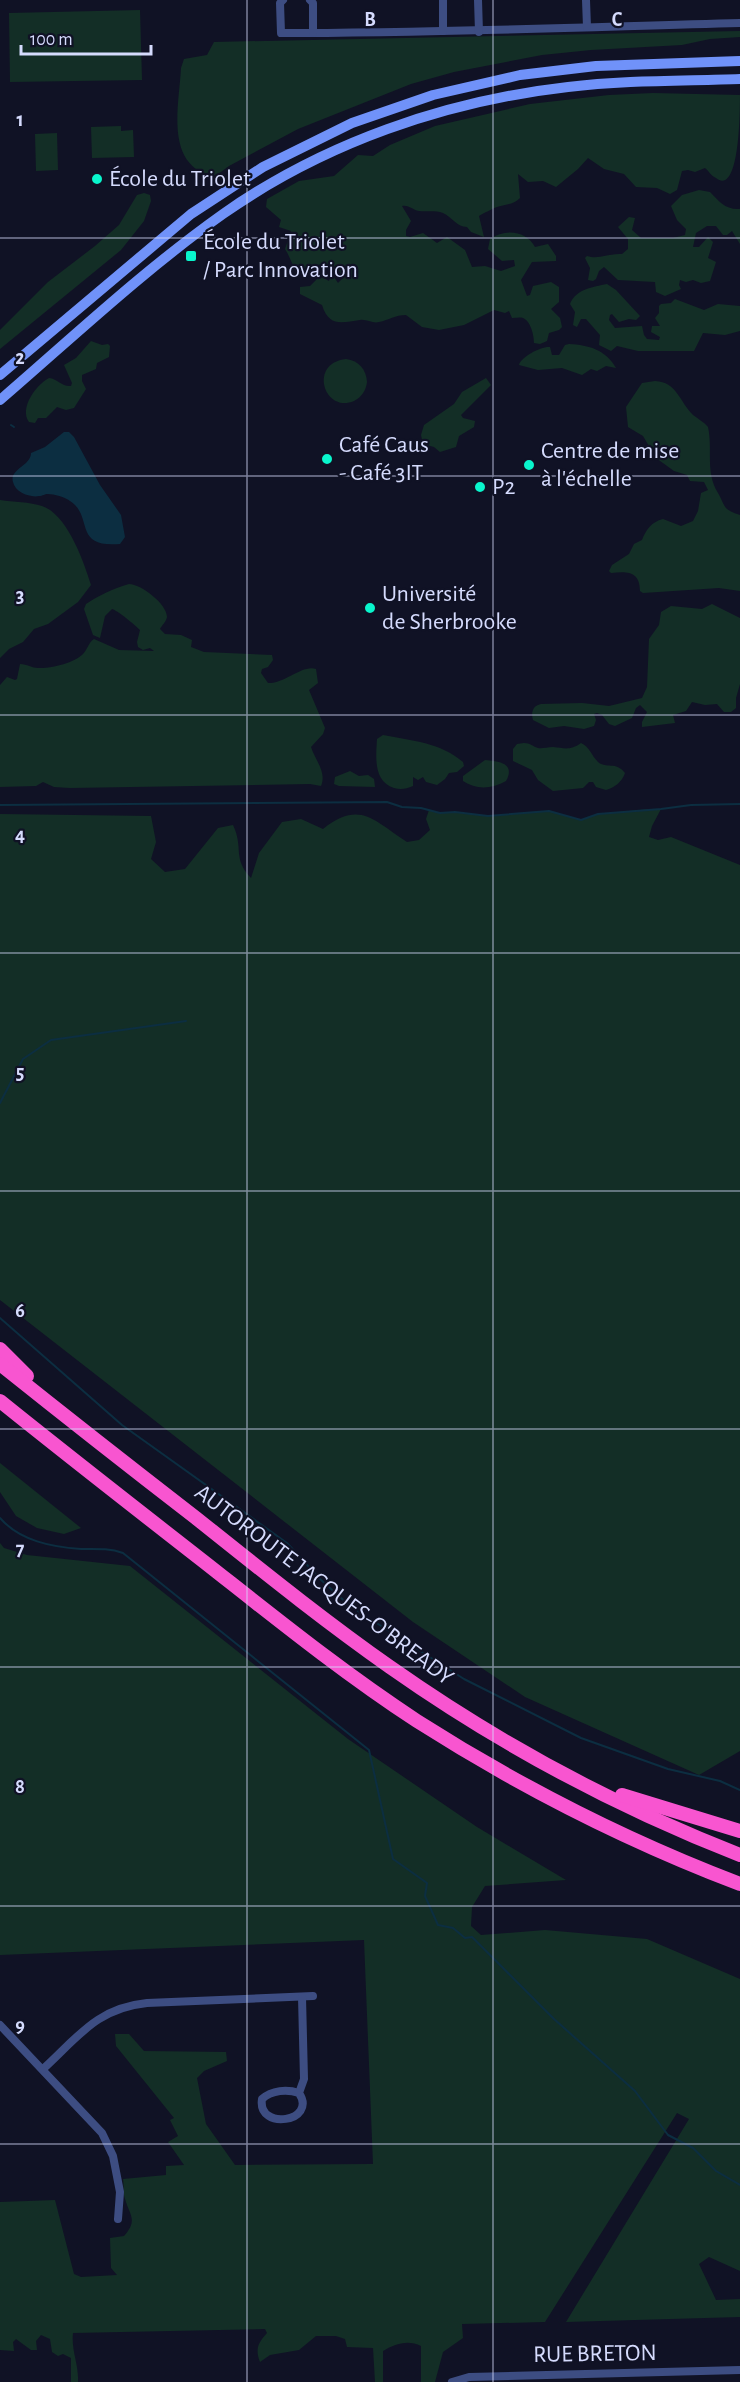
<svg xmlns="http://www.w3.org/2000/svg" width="740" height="2382" font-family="'Alegreya Sans',sans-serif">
<rect width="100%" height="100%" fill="#101225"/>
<g fill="#132e26">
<path d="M140 10 142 80 10 82 9 13Z"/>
<path d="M740 31V37L710 39 682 45 591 50 542 55 454 72 411 84 298 129 229 166 214 177C164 165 179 107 181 68L184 59 207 55 214 42Z"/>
<path d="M653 93 740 95C740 110 740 197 716 178 711 176 709 171 705 168L695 172 688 170 682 171 677 190 670 194 657 188 636 187 624 174 604 169 588 158 578 169 556 187 543 181 528 182 518 174 520 198C513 205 506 204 497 207 492 209 484 213 479 216L484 237 471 232 467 227C457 227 452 217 443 213 435 210 427 212 419 211 412 210 410 205 402 206L411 221 406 230V236L410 237 423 233 437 243 447 237 465 250 472 267 485 266 501 271 515 266 514 260 502 261 488 249 490 239C505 228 527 231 535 247L548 244 556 256V261L532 262 521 280 527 296 530 295 533 286 551 282 559 287V302L551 309 560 318 562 327 559 330 549 333 547 341 540 344 534 343C534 336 531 321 523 318 520 317 516 318 512 318L509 311 505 313 494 310 464 325 439 330 422 327 406 315C395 315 389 320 379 322 373 324 367 319 360 320 343 322 329 328 322 305L300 294V287L310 286 320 276 329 281 330 278 334 277 338 283 342 279 339 270 330 264 317 265 307 274 300 273C291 266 291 258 285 249L291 231 279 227 281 220 266 207 267 199 299 181 334 176 358 155 373 156 390 145 435 126 530 104 609 95Z"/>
<path d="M121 126V131L133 130 134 157 92 158 91 127Z"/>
<path d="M57 133 58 170 36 171 35 134Z"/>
<path d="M699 190 710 192C719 201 725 210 740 209V244L732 231 727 235H723L716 226H707L696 233 693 247H699L708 237 713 242 708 258 716 262 710 281 701 283 693 280 686 282 680 280 679 285 681 289 665 296 656 292 655 282 618 280 604 267 599 271 596 279 593 281 588 280 590 268 585 258 587 256C599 260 609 253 622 254L628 249V239L618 227 629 217 635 218 632 230 641 238H673L685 235 686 229 677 220 671 206 682 195Z"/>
<path d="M144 193 150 195 151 201 144 221 121 250 0 349V330L48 282 95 246 119 225 137 195Z"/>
<path d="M607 284 616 290 640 316 636 320 629 319 619 322 612 314 610 315 609 320 615 328 642 326 644 335 647 339 659 340 660 337 651 332 652 326H660L655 318 659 313V306L661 304 671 303 675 299 704 310 718 304 740 306V331L725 335 703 333 694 351H638L617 346 611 351 599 345 600 335 586 319H581L577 327 573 325 575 312 570 304C576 289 593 287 607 284Z"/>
<path d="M91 341 102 345 108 344 110 346 109 357 97 363 96 369 82 375V381L86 389 74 408 66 410 57 407 46 418H38L35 423 29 422C19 408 36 385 49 378 58 379 62 387 71 386L72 383 64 365 76 358Z"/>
<path d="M569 344C589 345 606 350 616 368L606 366 597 371 591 369 582 375 562 368 538 370 519 365C521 357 541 346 550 347L552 355H559L565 345Z"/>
<path d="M346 359C359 361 366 369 367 382 366 390 362 397 354 401 324 414 308 363 346 359Z"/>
<path d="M486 378 491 385 461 415 463 418 475 421 474 427 459 436 456 447 440 452 434 447 423 444 421 435 424 425 454 404 462 392Z"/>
<path d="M655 381C677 382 679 401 693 415 698 419 704 422 708 427 713 450 705 472 718 493 726 507 722 509 740 515V591L719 588 643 593 640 591C640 571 627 571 611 573L609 571 612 565 629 554 634 544 642 540C646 530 651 522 663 519L681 526 693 521 698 511 701 493 708 490 704 482 690 481 687 475 674 471 656 458 643 436 628 427 626 407 642 383Z"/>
<path d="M0 500C13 502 30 502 42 506 67 514 84 562 91 585L78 602 48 624 34 629 23 642 9 649 0 658Z"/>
<path d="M129 584C141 584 167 604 167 617 166 622 162 625 160 629L165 634 181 635 192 640 191 647 204 652 272 655 273 660 268 667 262 669 261 673 268 683C284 684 303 664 316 669L318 683 309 690 325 728 323 734 311 747C315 760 327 772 321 786L310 784 70 788 54 787 43 782 36 786 0 787V685L7 677 15 680 17 679 20 664C27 664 32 668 38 668 50 669 74 663 83 654 88 649 88 643 94 639L119 650 154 651 150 648 143 650 138 647 137 642 140 630C135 625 117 610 112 609L105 616 100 638 93 635 84 609 86 604C98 596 114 588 129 584Z"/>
<path d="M712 604 740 618V684L736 698V708L731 712H724L717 704 705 705 692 702 686 711 673 715 675 723 642 727V722L647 712 640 705 636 708 632 718 615 726 609 724 602 715 597 713 594 714 596 720 594 726 584 729 564 726 549 728 533 720C531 713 532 706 541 704L582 703 609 706 642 698 647 687 649 639 659 625 661 612 671 606 702 609Z"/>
<path d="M383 735C413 741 439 742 463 762L464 766 457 772 449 773 445 779 437 785 426 782 423 777 418 780 413 777V786C406 789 401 790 394 788 373 781 376 757 377 739Z"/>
<path d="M524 743C530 743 532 746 538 748 542 749 547 747 553 747 564 748 570 751 581 743 590 747 591 755 598 762 606 769 616 761 625 773 622 782 614 788 606 790L596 787 593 782H589L583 788 553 791 538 780 532 770 513 761V749L517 744Z"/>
<path d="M485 760C498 761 516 763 506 781 492 789 476 790 463 781V776Z"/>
<path d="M350 771 359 776 368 775 374 779 375 787 339 786 334 784 335 777Z"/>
<path d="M649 809H661L652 826 649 837 658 840 671 837 740 865V1751L699 1775 525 1697 413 1622 0 1300V814L151 816 156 842 151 859 165 872 185 869 218 828 233 825C244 848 232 858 251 878L259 853 282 822 301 819 323 829C360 800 373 820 407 842L419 840 430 830 426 819 429 810 440 813 455 812 488 816 549 811 581 820 598 814Z"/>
<path d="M0 1463 81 1528 64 1534 37 1528 16 1516 0 1492Z"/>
<path d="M0 1543 4 1548 27 1555 130 1566 348 1739 477 1827 566 1880 485 1886 472 1907 471 1926 481 1935 545 1930 647 1939 740 1979V2271L709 2257 699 2264 716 2300 740 2299V2317L566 2322 689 2119 677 2113 545 2322 462 2324 463 2338 443 2352 435 2382H421V2346C408 2339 394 2344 383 2351V2382H375L373 2348 347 2347 345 2339 336 2336H316L299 2350 270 2355 260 2362C255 2349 258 2343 267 2333L265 2329 73 2333C71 2350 79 2365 78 2382H71V2358L63 2354 58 2356 52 2352 50 2339 41 2335 36 2341 37 2350H31L16 2339 13 2342 14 2351 0 2350V2202L55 2200 74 2274 81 2277 117 2275 111 2268 110 2238 124 2236C138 2220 130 2216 125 2199 123 2193 124 2185 123 2179L166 2175V2166L184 2165 168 2142 178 2136 170 2120 174 2118 116 2046 115 2034H129L144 2051 226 2052 227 2061 204 2071 197 2078 206 2124 235 2165 373 2164 364 1940 0 1955Z"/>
</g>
<path fill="#0c2e41" d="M64 432H69L74 437 100 485 121 515 125 537 120 544C72 548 94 516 70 501 65 497 54 494 48 494 44 494 43 496 39 496 30 498 15 492 13 482 9 469 31 466 31 453L45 447Z"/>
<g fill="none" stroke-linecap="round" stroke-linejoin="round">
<g stroke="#0c2e41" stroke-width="2">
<path d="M11 425 14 427"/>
<path d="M0 805 387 802 402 807 421 808 440 813 455 812 488 816 549 811 581 820 598 814 661 809 691 805 740 804"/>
<path d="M0 1103 23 1059 51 1040 186 1021"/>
<path d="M0 1318 122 1425 287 1543 320 1579 350 1606 464 1679 581 1738 668 1769 720 1781 740 1790"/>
<path d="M0 1518C20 1541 52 1547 81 1549 96 1549 109 1548 123 1553L369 1750 393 1859 427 1883 425 1896 438 1925 453 1928 465 1938 472 1937 554 2019 635 2091 668 2135 693 2148 716 2171 740 2185"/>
</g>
<g stroke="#3d4d82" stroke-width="8">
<path d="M283 0 280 3 281 33C434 33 587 27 740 23"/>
<path d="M310 0 313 3V33"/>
<path d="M443 0V31"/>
<path d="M478 0 479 32"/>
<path d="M586 0 587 27"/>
<path d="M0 2025 102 2133 113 2156 120 2192 118 2219"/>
<path d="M43 2069C78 2037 97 2008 147 2003L313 1996"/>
<path d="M299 2093C287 2089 272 2090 262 2099 257 2131 318 2122 299 2093L304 2079 302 1997"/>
<path d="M452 2382 469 2377 740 2370"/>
</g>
<g stroke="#7092f9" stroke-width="10">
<path d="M0 375 191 214 263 167 352 123 433 95 520 75 596 66 740 61"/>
<path d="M0 400C73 337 144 270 223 214 324 143 445 101 568 87 625 80 683 81 740 79"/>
</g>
<g stroke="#f855d0" stroke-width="14">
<path d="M0 1349 27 1376"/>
<path d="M0 1364C65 1416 130 1467 196 1518 260 1569 323 1620 390 1667 498 1743 617 1807 740 1855"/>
<path d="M0 1401C67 1455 135 1508 203 1561 273 1616 342 1672 417 1721 519 1786 627 1841 740 1884"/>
<path d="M622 1795 740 1831"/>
</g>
</g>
<path fill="none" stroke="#d5dbfd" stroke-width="1.5" stroke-opacity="0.55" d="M247 0V2382M493 0V2382M0 238H740M0 476H740M0 715H740M0 953H740M0 1191H740M0 1429H740M0 1667H740M0 1906H740M0 2144H740"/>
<g fill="#09f5cc" stroke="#101225" stroke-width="2">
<circle cx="97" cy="179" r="6"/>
<rect x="185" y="250" width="12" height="12" rx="3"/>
<circle cx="327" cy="459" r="6"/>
<circle cx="529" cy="465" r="6"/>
<circle cx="480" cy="487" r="6"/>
<circle cx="370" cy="608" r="6"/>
</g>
<g text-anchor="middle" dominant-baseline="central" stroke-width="4.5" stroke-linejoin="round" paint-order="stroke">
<g font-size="24" fill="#d5dbfd" stroke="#101225" text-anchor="start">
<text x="109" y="179">École du Triolet</text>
<text x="203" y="242">École du Triolet<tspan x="203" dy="28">/ Parc Innovation</tspan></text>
<text x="339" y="445">Café Caus<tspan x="339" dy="28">- Café 3IT</tspan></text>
<text x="541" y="451">Centre de mise<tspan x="541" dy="28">à l'échelle</tspan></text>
<text x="492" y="487">P2</text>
<text x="382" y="594">Université<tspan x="382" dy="28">de Sherbrooke</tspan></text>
</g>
<g font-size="24" fill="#d5dbfd" stroke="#101225">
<text transform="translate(324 1585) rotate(37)">AUTOROUTE JACQUES-O'BREADY</text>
<text transform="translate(595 2354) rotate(-1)">RUE BRETON</text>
</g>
</g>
<g font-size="20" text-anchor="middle" font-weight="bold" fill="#d5dbfd" stroke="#101225" stroke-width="4.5" stroke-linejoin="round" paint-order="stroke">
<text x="370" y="26">B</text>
<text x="617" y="26">C</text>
<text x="20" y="126">1</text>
<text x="20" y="364">2</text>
<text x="20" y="602">3</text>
<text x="20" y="841">4</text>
<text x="20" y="1079">5</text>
<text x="20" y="1317">6</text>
<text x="20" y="1555">7</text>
<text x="20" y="1793">8</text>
<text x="20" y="2032">9</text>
</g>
<path d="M21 45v9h130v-9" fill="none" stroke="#d5dbfd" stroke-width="3"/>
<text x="30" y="45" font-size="18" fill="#d5dbfd" stroke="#101225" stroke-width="4.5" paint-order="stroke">100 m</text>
</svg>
